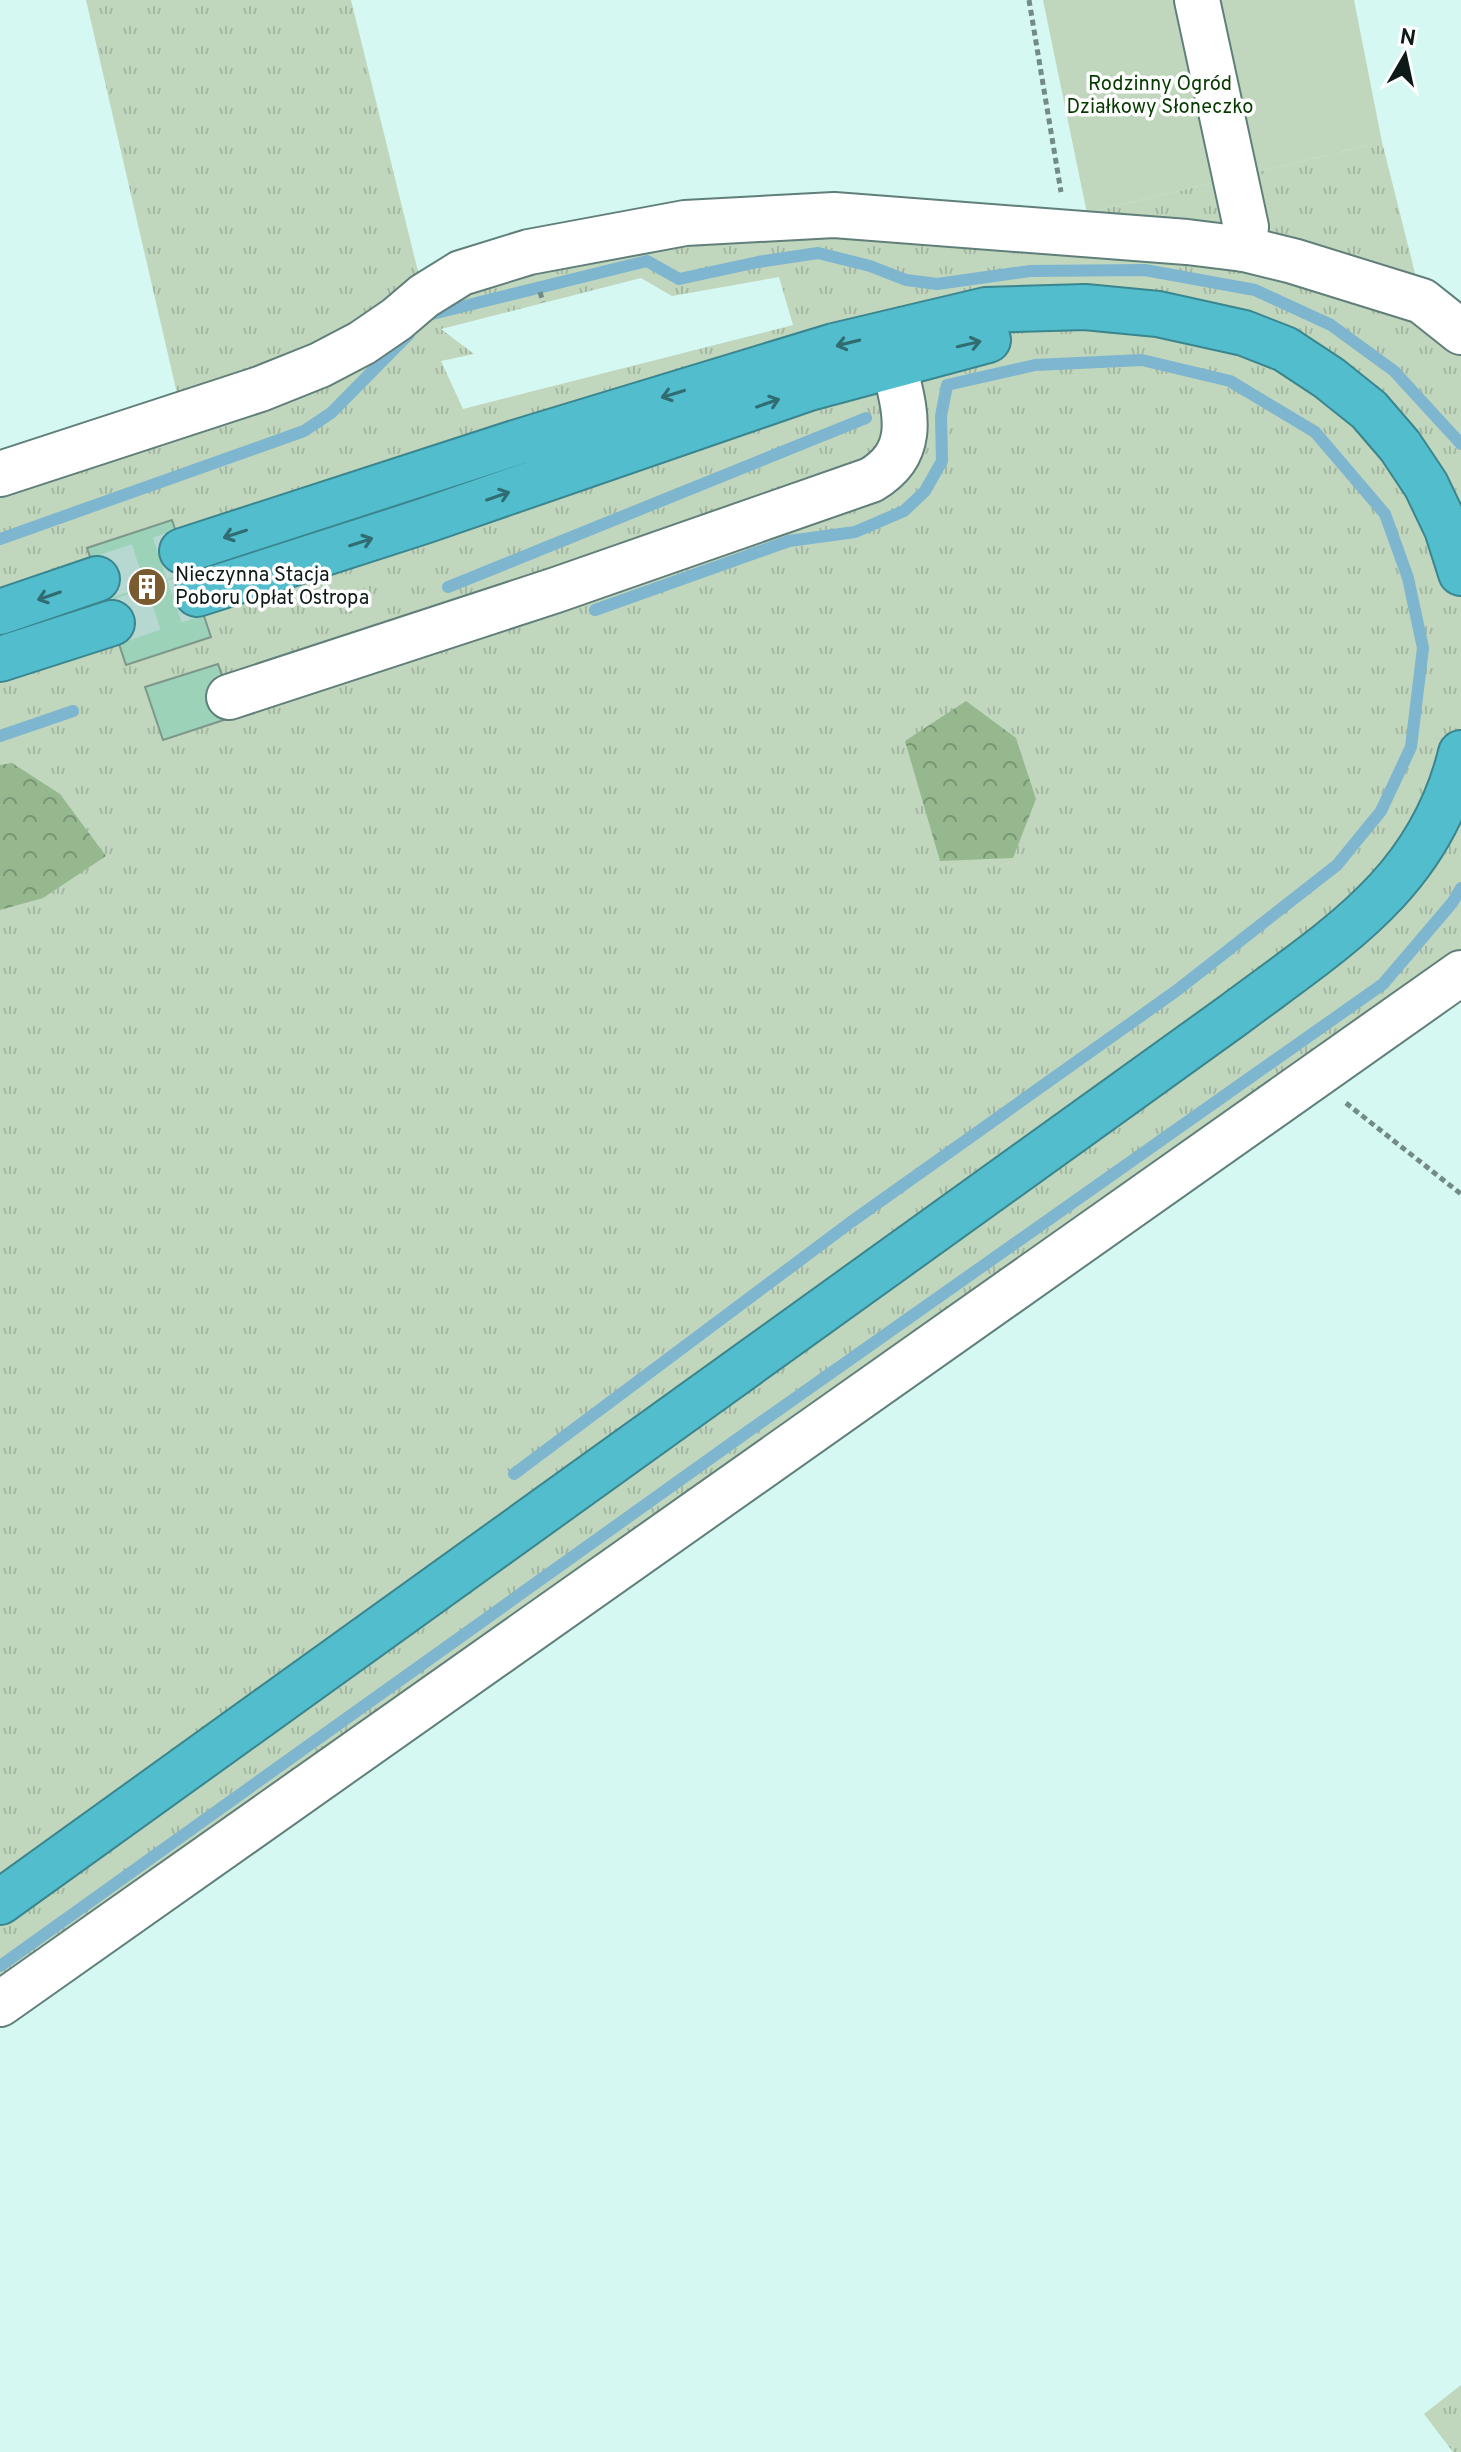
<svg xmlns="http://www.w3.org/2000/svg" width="1461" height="2452" font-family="Overpass,sans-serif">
<defs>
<pattern id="grass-tufts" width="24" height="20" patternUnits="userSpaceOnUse" patternTransform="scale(2)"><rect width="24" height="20" fill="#c0d6bd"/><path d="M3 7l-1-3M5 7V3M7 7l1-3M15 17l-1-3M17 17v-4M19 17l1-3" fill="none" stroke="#a4b7a2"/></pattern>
<pattern id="forest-crowns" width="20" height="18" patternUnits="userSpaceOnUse" patternTransform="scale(2)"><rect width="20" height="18" fill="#95b88f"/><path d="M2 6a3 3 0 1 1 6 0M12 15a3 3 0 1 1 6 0" fill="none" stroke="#789574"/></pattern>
</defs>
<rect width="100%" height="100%" fill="#d5f8f2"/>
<g fill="url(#grass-tufts)" fill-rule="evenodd">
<path d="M86 0H351L424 296 529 252 1087 213 1382 142 1422 301 1461 332V973L0 2004V474L182 415ZM779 277 793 325 463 409 441 361 474 354 441 329 641 278 672 296Z"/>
<path d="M1461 2385V2452H1453L1424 2414Z"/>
</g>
<g fill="url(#forest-crowns)">
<path d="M966 701 1016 738 1036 799 1013 858 940 861 905 741Z"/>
<path d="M12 763 60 794 106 856 43 898 0 910V765Z"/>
</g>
<path fill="#c0d6bd" d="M1043 0H1354L1382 142 1087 213Z"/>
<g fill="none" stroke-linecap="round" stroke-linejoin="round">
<g stroke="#7eb5cf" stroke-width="12">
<path d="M425 318 428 315 647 261 679 279 758 262 818 253 870 266 906 280 937 284 1030 271 1145 270 1255 290 1331 325 1394 371 1461 444"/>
<path d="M0 539 304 431 331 413 409 334"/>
<path d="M448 587 866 418"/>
<path d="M0 736 73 711"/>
<path d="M514 1474 851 1222 1176 991 1337 865 1381 811 1411 747 1423 648 1408 578 1385 514 1315 432 1230 381 1142 360 1035 365 947 385 941 416 942 461 925 491 904 511 855 532 789 541 595 610"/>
<path d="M0 1966 750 1430 1383 984 1452 903 1461 888"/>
</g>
</g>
<g fill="#9cd3b8" stroke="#7d988a" stroke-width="2">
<path d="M172 520 211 637 126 665 87 548Z"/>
<path d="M218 664 236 716 163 740 145 687Z"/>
</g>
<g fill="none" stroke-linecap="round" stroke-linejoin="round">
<g stroke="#b7d7d1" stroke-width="44" stroke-dasharray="44 22" stroke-linecap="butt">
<path d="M97 579 182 551"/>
<path d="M112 623 197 594"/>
</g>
<g stroke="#607f7a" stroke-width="48">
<g id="minor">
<path d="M1197 0 1246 227 1244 249"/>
<path d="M0 474 260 389 320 365 362 343 397 319 424 296 461 273 529 252 685 223 834 215 1187 242 1244 249 1293 261 1422 301 1461 332"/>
<path d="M229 697 556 590 871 480C920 451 904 409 894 364"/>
<path d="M0 2004 1461 973"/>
</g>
</g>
<g stroke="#3a858e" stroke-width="48">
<g id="highway">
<path d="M182 551 518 442 834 346 986 310 1085 307 1158 314 1244 333 1285 349 1329 378 1369 410 1400 446 1426 485 1447 529 1461 573"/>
<path d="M197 594 424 521 809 388 988 340"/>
<path d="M0 612 97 579"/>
<path d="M0 659 112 623"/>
<path d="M0 1902 1232 1016C1333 940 1429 885 1461 753"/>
</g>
</g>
<g stroke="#738b87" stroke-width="5" stroke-dasharray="6 4" stroke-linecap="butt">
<path d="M1029 0 1061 192"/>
<path d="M540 292 543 302"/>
<path d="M1346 1103 1461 1194"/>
</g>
<use href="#minor" stroke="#fff" stroke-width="44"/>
<use href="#highway" stroke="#52becd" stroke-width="44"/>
</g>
<defs><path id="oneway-shaft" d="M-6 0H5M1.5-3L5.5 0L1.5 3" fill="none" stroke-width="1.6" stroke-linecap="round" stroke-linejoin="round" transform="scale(2)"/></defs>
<g stroke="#306c72">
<use href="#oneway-shaft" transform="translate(848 343) rotate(166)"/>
<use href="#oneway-shaft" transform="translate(969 344) rotate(-13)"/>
<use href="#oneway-shaft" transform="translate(673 394) rotate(163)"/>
<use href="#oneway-shaft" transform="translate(768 403) rotate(-19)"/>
<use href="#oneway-shaft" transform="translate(498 496) rotate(-19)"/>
<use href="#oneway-shaft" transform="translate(235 534) rotate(162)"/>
<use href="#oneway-shaft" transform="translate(361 542) rotate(-18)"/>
<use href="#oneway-shaft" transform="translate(49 596) rotate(161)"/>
</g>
<defs>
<g id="building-disc" transform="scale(2)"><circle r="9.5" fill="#7a5b30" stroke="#fff"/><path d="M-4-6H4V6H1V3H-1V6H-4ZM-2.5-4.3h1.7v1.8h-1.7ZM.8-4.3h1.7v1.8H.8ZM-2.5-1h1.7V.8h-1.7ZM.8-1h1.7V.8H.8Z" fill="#fff"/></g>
</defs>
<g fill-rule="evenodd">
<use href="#building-disc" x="147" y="587"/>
</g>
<g text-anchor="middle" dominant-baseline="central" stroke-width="7" stroke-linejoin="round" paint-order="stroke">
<g font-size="20" fill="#073a01" stroke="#fff">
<text x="1160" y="85">Rodzinny Ogród<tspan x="1160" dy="23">Działkowy Słoneczko</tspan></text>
</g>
<g font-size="20" fill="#0d1a18" stroke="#fff" text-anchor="start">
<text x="175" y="576">Nieczynna Stacja<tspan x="175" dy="23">Poboru Opłat Ostropa</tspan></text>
</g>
</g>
<g transform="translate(1405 56) rotate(9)" stroke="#ffffff" stroke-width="6" paint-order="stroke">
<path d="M0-6L14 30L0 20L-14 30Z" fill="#0d1a18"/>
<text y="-12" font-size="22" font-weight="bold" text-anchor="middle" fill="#0d1a18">N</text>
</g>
</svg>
